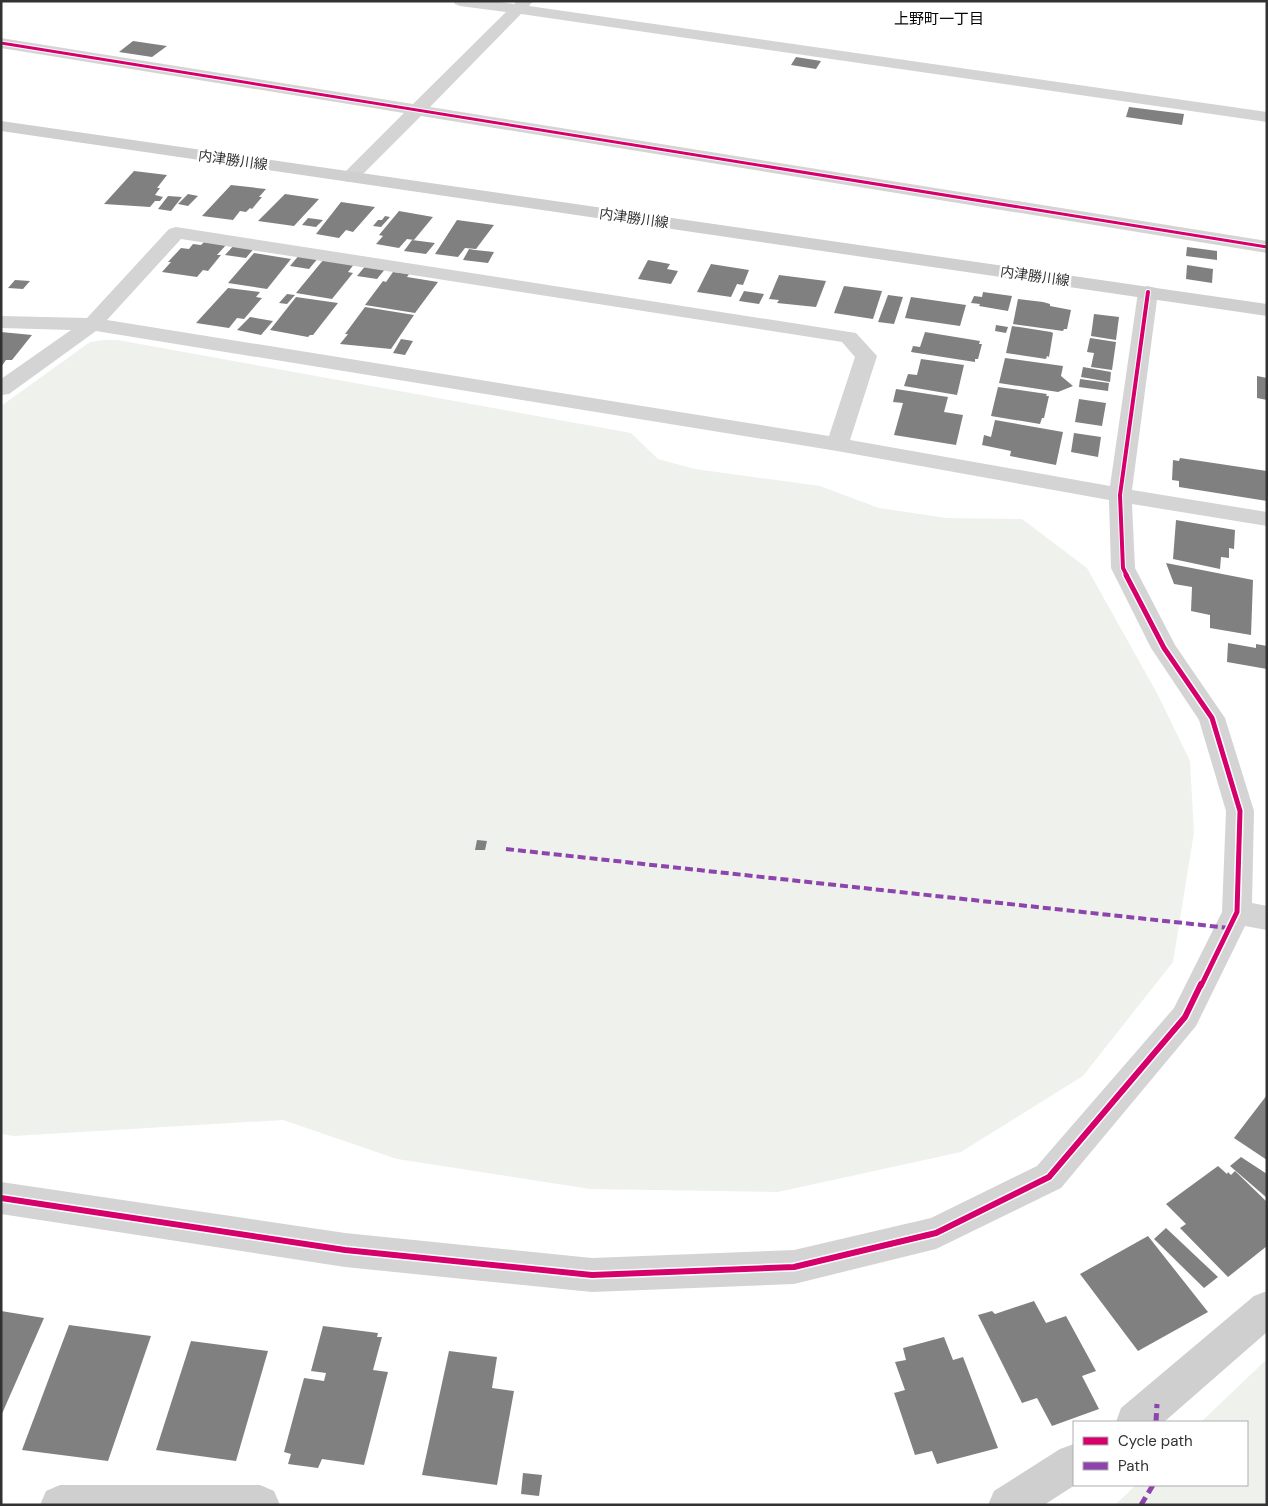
<svg xmlns="http://www.w3.org/2000/svg" width="1268" height="1506" font-family="'DM Sans','Noto Sans JP',sans-serif">
<rect width="100%" height="100%" fill="#fff"/>
<g fill="#eff2ec">
<path d="M103 340H118L631 433 658 459 695 469 820 486 879 508 947 518 1022 519 1087 568 1158 695 1190 761 1194 833 1173 962 1083 1076 961 1152 778 1192 590 1189 397 1159 283 1120 14 1136 1 1134V406L90 342Z"/>
<path d="M1267 1359V1505H1115L1136 1485H1247V1422H1201Z"/>
</g>
<g fill="#808080">
<path d="M133 41 167 46 152 57 119 52Z"/>
<path d="M796 57 821 61 816 69 791 65Z"/>
<path d="M1129 107 1184 114 1182 125 1126 117Z"/>
<path d="M134 171 167 175 157 188H160L155 195 163 197 160 201H155L150 207 104 204Z"/>
<path d="M231 185 266 189 259 197H262L252 209 250 208 246 212 240 211 233 220 202 216Z"/>
<path d="M188 194 198 196 188 206 178 204Z"/>
<path d="M285 194 319 199 294 226 258 221Z"/>
<path d="M168 196 182 197 171 211 158 209Z"/>
<path d="M341 202 375 207 353 232 346 230 339 238 316 234Z"/>
<path d="M399 211 433 217 414 240 407 239 399 248 376 244 383 236 379 235Z"/>
<path d="M385 216 390 217 381 227 373 226 378 220H382Z"/>
<path d="M308 218 323 220 316 227 302 225Z"/>
<path d="M457 220 494 225 476 249 465 248 458 257 435 254Z"/>
<path d="M412 240 435 243 426 254 404 251Z"/>
<path d="M204 242 226 245 217 255H221L208 271 203 270 197 277 162 272 171 262H168L181 248 189 249 193 244 201 245Z"/>
<path d="M235 244 255 247 246 258 225 255Z"/>
<path d="M1187 247 1217 251V260L1186 256Z"/>
<path d="M469 249 475 250 494 252 488 263 463 260Z"/>
<path d="M254 253 291 259 267 289 228 283Z"/>
<path d="M300 254 319 257 309 269 290 266Z"/>
<path d="M324 259 355 263 348 272 353 273 332 299 296 293Z"/>
<path d="M648 260 670 264 667 269 678 271 671 284 638 279Z"/>
<path d="M367 264 386 268 377 279 357 276Z"/>
<path d="M711 264 749 270 743 285 737 284 731 297 697 292Z"/>
<path d="M1187 265 1213 269 1212 283 1186 279Z"/>
<path d="M393 272 409 274 407 277 438 282 415 313 365 305 383 281 386 282Z"/>
<path d="M779 275 826 281 816 307 777 303 779 300 769 299Z"/>
<path d="M15 280 30 281 23 289 8 288Z"/>
<path d="M844 286 882 291 873 319 834 313Z"/>
<path d="M228 288 260 292 256 297 262 298 244 319 237 318 229 328 196 323Z"/>
<path d="M744 291 764 294 759 304 739 301Z"/>
<path d="M983 292 1012 296 1008 311 979 306 980 304 971 303 974 296 982 297Z"/>
<path d="M287 294 295 295 287 304 279 303Z"/>
<path d="M888 295 903 297 894 324 878 322Z"/>
<path d="M296 297 338 303 313 335H310L308 337 270 330Z"/>
<path d="M911 297 966 305 960 326 905 318Z"/>
<path d="M1018 299 1043 302 1050 304V306L1071 310 1067 329H1064L1063 331 1013 324Z"/>
<path d="M365 307 414 315 391 349 340 344 348 334H345Z"/>
<path d="M1094 314 1119 317 1116 340 1091 336Z"/>
<path d="M250 317 273 321 261 335 237 330Z"/>
<path d="M996 325 1008 327 1006 333 995 331Z"/>
<path d="M1012 326 1051 332 1053 333 1049 357 1047 356 1046 359 1006 353Z"/>
<path d="M1 332 32 335 12 360H6L1 367Z"/>
<path d="M925 332 980 341 979 344H982L978 359H975V362L911 352 913 346 920 347Z"/>
<path d="M1090 338 1116 342 1112 370 1091 367 1094 353 1087 352Z"/>
<path d="M401 339 413 341 405 355 393 353Z"/>
<path d="M1005 358 1063 366 1061 376 1073 386 1058 392 999 383Z"/>
<path d="M921 359 964 365 957 395 904 386 908 374 917 375Z"/>
<path d="M1083 367 1111 372 1110 382 1081 377Z"/>
<path d="M1257 376 1267 378V400L1257 398Z"/>
<path d="M1080 379 1109 383 1108 391 1079 387Z"/>
<path d="M998 387 1047 394 1046 396H1049L1044 418H1042L1040 424 991 416Z"/>
<path d="M896 389 948 397 944 412 963 415 956 445 894 435 903 403 893 402Z"/>
<path d="M1079 399 1106 403 1102 426 1075 422Z"/>
<path d="M995 420 1063 432 1056 465 1010 456 1011 451 982 445 984 435 991 437Z"/>
<path d="M1074 433 1101 437 1098 457 1071 452Z"/>
<path d="M1180 458 1267 471V501L1179 487V481L1172 480 1173 460 1179 461Z"/>
<path d="M1176 520 1235 530 1234 549 1229 548V558L1221 557 1220 569 1173 559Z"/>
<path d="M1166 563 1253 580 1251 635 1210 628V615L1191 611 1192 587 1174 584Z"/>
<path d="M1228 643 1256 648V644L1267 646V669L1227 662Z"/>
<path d="M477 840 487 841 485 850H475Z"/>
<path d="M1267 1095V1160L1234 1138Z"/>
<path d="M1241 1157 1267 1174V1198L1230 1166Z"/>
<path d="M1218 1166 1227 1174 1228 1172 1231 1175 1235 1171 1267 1202V1246L1228 1277 1180 1228 1186 1224 1166 1204Z"/>
<path d="M1166 1228 1218 1277 1204 1288 1154 1239Z"/>
<path d="M1148 1236 1208 1312 1138 1351 1080 1274Z"/>
<path d="M1034 1301 1046 1323 1066 1316 1096 1371 1082 1376 1099 1409 1052 1426 1037 1398 1022 1403 978 1315 992 1311 995 1314Z"/>
<path d="M1 1311 44 1318 1 1416Z"/>
<path d="M69 1325 151 1336 108 1461 22 1450Z"/>
<path d="M323 1326 378 1333 377 1337H382L373 1370 388 1372 364 1465 322 1459 318 1468 288 1464 291 1454 284 1452 304 1378 324 1381 326 1373 311 1371Z"/>
<path d="M944 1337 953 1360 963 1357 998 1448 937 1464 932 1451 915 1455 894 1393 905 1390 895 1362 906 1360 903 1348Z"/>
<path d="M191 1341 268 1351 236 1461 156 1450Z"/>
<path d="M449 1351 497 1357 492 1388 514 1391 497 1485 422 1475Z"/>
<path d="M523 1473 542 1475 539 1496 521 1494Z"/>
</g>
<g fill="none" stroke-linecap="round" stroke-linejoin="round">
<g fill="#d4d4d4" fill-rule="evenodd">
<path d="M453 1H494L514 4 517 1H533L529 6 1267 112V122L521 14 430 107 1267 241V253L421 116 356 181 350 182 344 181 341 177 344 173 404 113 1 48V38L413 104 506 12 460 6 455 4Z"/>
<path d="M176 227 856 333 877 356 850 440 1110 486 1138 292 1141 288 1148 286 1155 288 1158 292 1132 490 1267 512V526L1132 504 1135 568 1175 645 1225 718 1254 811 1252 903 1267 906V930L1245 926 1196 1026 1061 1188 936 1249 794 1284 592 1292 345 1267 1 1214V1182L345 1233 592 1258 794 1250 931 1218 1037 1166 1174 1008 1222 912 1226 811 1199 720 1151 648 1111 568 1109 500 837 451 96 331 9 394 1 395V379L71 330 1 328V316L87 318 169 229ZM181 239 842 342 855 357 829 436 107 320Z"/>
</g>
<g fill="#cfcfcf" fill-rule="evenodd">
<path d="M1 121 1267 304V316L1 131Z"/>
<path d="M1267 1291V1332L1164 1422H1116L1121 1408 1254 1296Z"/>
<path d="M1074 1444 1075 1485 1044 1505H988L994 1491 1060 1449Z"/>
<path d="M60 1485H260L274 1491 280 1505H40L46 1491Z"/>
</g>
<path stroke="#8e44ad" stroke-width="4" stroke-dasharray="8 4" stroke-linecap="butt" d="M506 849 1229 928"/>
<g stroke="#8e44ad" stroke-width="5" stroke-dasharray="9 5" stroke-linecap="butt">
<path d="M1156 1422 1157 1404"/>
<path d="M1141 1505 1153 1485"/>
</g>
<g stroke="#fff" stroke-width="5">
<path id="cycleway-far3" d="M1 43 1267 247"/>
</g>
<g stroke="#fff" stroke-width="6">
<path id="cycleway-far2" d="M1127 576 1123 568 1120 495 1148 292"/>
</g>
<g stroke="#fff" stroke-width="8">
<path id="cycleway-far1" d="M1126 575 1164 648 1212 718 1240 811 1237 912 1201 986"/>
</g>
<g stroke="#fff" stroke-width="9">
<path id="cycleway" d="M1 1198 345 1250 592 1275 794 1267 936 1233 1049 1177 1185 1017 1201 984"/>
</g>
<use href="#cycleway-far3" stroke="#d6006c" stroke-width="3"/>
<use href="#cycleway-far2" stroke="#d6006c" stroke-width="4"/>
<use href="#cycleway-far1" stroke="#d6006c" stroke-width="5"/>
<use href="#cycleway" stroke="#d6006c" stroke-width="6"/>
</g>
<g text-anchor="middle" dominant-baseline="central" stroke-width="5" stroke-linejoin="round" paint-order="stroke">
<g font-size="14" fill="#323232" stroke="#fff">
<text transform="translate(233 160) rotate(8)">内津勝川線</text>
<text transform="translate(634 218) rotate(8)">内津勝川線</text>
<text transform="translate(1035 276) rotate(8)">内津勝川線</text>
</g>
<g font-size="15" fill="#000" stroke="#fff">
<text x="939" y="19">上野町一丁目</text>
</g>
</g>
<rect width="1268" height="1506" fill="none" stroke="#323232" stroke-width="5"/>
<rect x="1073" y="1421" width="175" height="65" fill="#ffffff" stroke="#adadad"/>
<rect x="1083" y="1437" width="25" height="8" fill="#d6006c" stroke="#adadad"/>
<text x="1118" y="1446" font-size="15" fill="#323232">Cycle path</text>
<rect x="1083" y="1462" width="25" height="8" fill="#8e44ad" stroke="#adadad"/>
<text x="1118" y="1471" font-size="15" fill="#323232">Path</text>
</svg>
